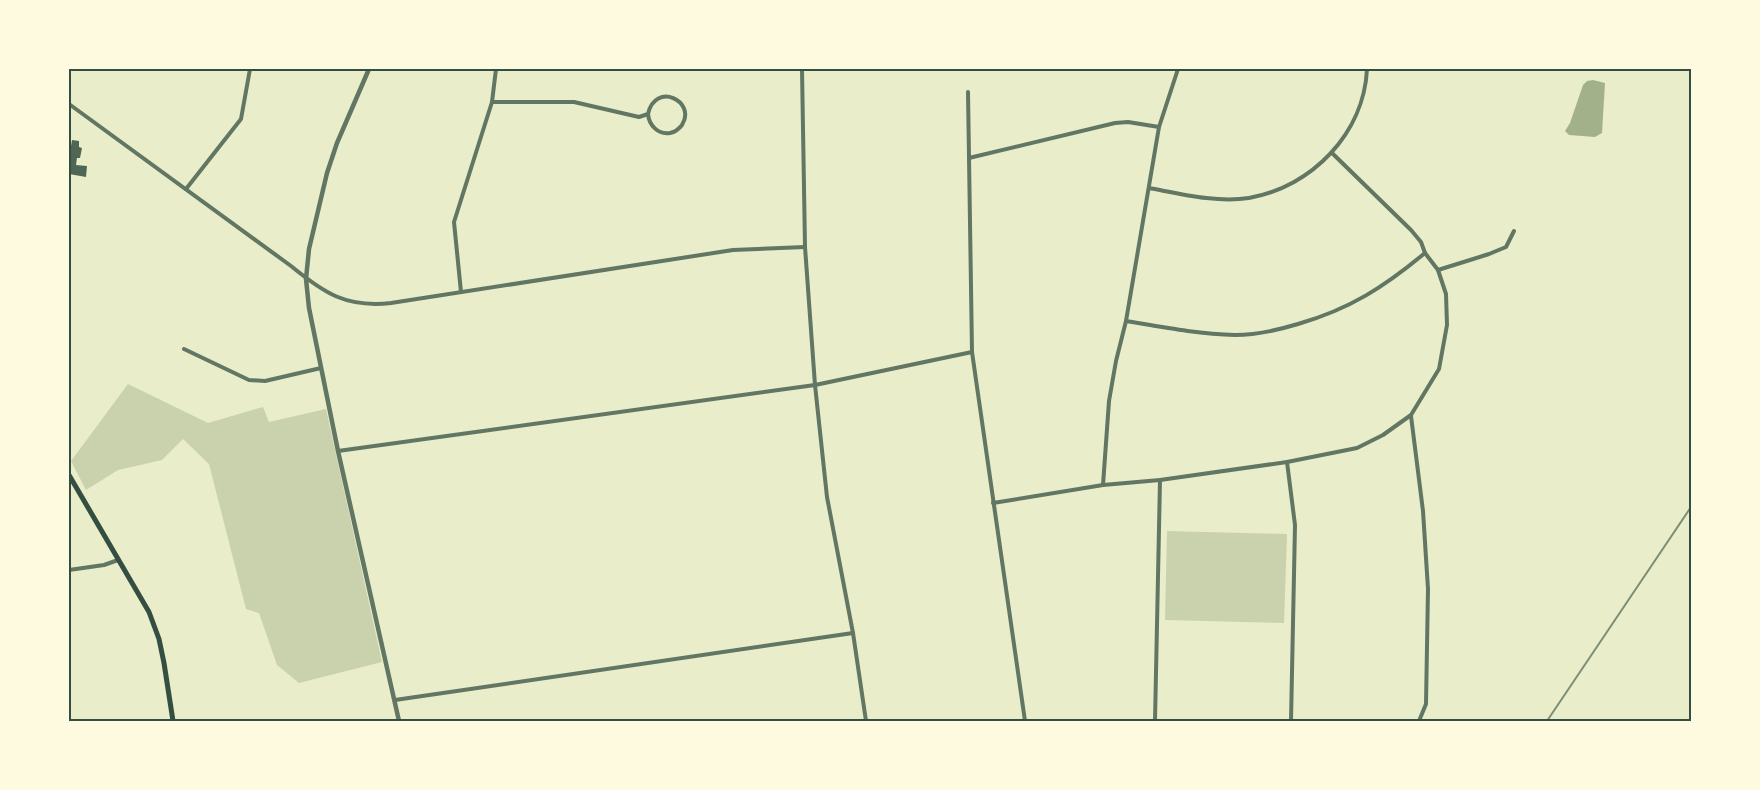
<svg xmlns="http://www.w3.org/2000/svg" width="1760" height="790" font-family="'DM Sans',sans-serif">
<rect width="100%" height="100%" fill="#e9edc9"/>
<g fill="#cad2ad">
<path d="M128 384 208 423 263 407 269 422 326 409 382 662 299 683 277 665 259 613 246 609 209 464 183 439 162 460 118 470 86 490 71 461Z"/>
<path d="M1167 531 1287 534 1284 623 1165 620Z"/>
</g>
<path fill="#a3b18a" d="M1593 80 1605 83 1602 133 1595 137 1569 135 1565 131 1570 123 1583 85 1587 81Z"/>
<path fill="#4f6655" d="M72 140 79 141V147L82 148 80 158H77L76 165 87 166 86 177 69 174V146H71Z"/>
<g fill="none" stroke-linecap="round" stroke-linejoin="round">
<g stroke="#617663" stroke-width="4">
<path d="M802 69 805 247 815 385 827 497 853 633 866 721"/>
<path d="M968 92 972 352 1025 721"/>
<path d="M492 102H574L639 117 648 114C655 81 697 101 682 125 679 129 675 132 670 133 658 135 649 125 648 114"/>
<path d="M69 104 291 266C324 293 346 308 391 303L733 250 805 247"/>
<path d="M969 158 1115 123 1128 122 1159 127"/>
<path d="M1149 188C1181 194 1217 203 1249 198 1312 187 1364 133 1367 69"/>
<path d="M186 189 241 119 250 69"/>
<path d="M1438 270 1489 254 1506 247 1514 231"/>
<path d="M461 292 454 222 492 102 496 69"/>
<path d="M1126 321C1162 327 1198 334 1235 335 1257 335 1278 330 1298 324 1350 309 1384 287 1425 253"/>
<path d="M184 349 249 380 265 381 321 368"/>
<path d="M1411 416 1423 511 1428 589 1426 704 1419 721"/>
<path d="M338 451 815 385 972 352"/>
<path d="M1287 462 1295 525 1291 721"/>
<path d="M1103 485 1109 401 1116 361 1126 321 1159 127 1178 69"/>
<path d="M993 503 1103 485 1160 480 1287 462 1357 448 1383 435 1411 415 1439 369 1447 325 1446 294 1438 270 1425 253 1421 242 1411 230 1332 153"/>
<path d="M69 570 104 565 118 560"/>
<path d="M395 700 853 633"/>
<path d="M1155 721 1160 480"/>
</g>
<path stroke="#617663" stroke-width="4.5" d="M369 69 337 143 327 173 309 249 306 279 309 308 338 451 399 721"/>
<path stroke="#344e41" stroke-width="5" d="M69 475 149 612 159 639 164 663 173 721"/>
<path stroke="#7c8e77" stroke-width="2" d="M1547 721 1691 507"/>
</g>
<rect width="1760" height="790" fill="none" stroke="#fefae0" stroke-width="141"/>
<rect x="70" y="70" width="1620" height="650" fill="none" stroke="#344e41" stroke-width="2"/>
</svg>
